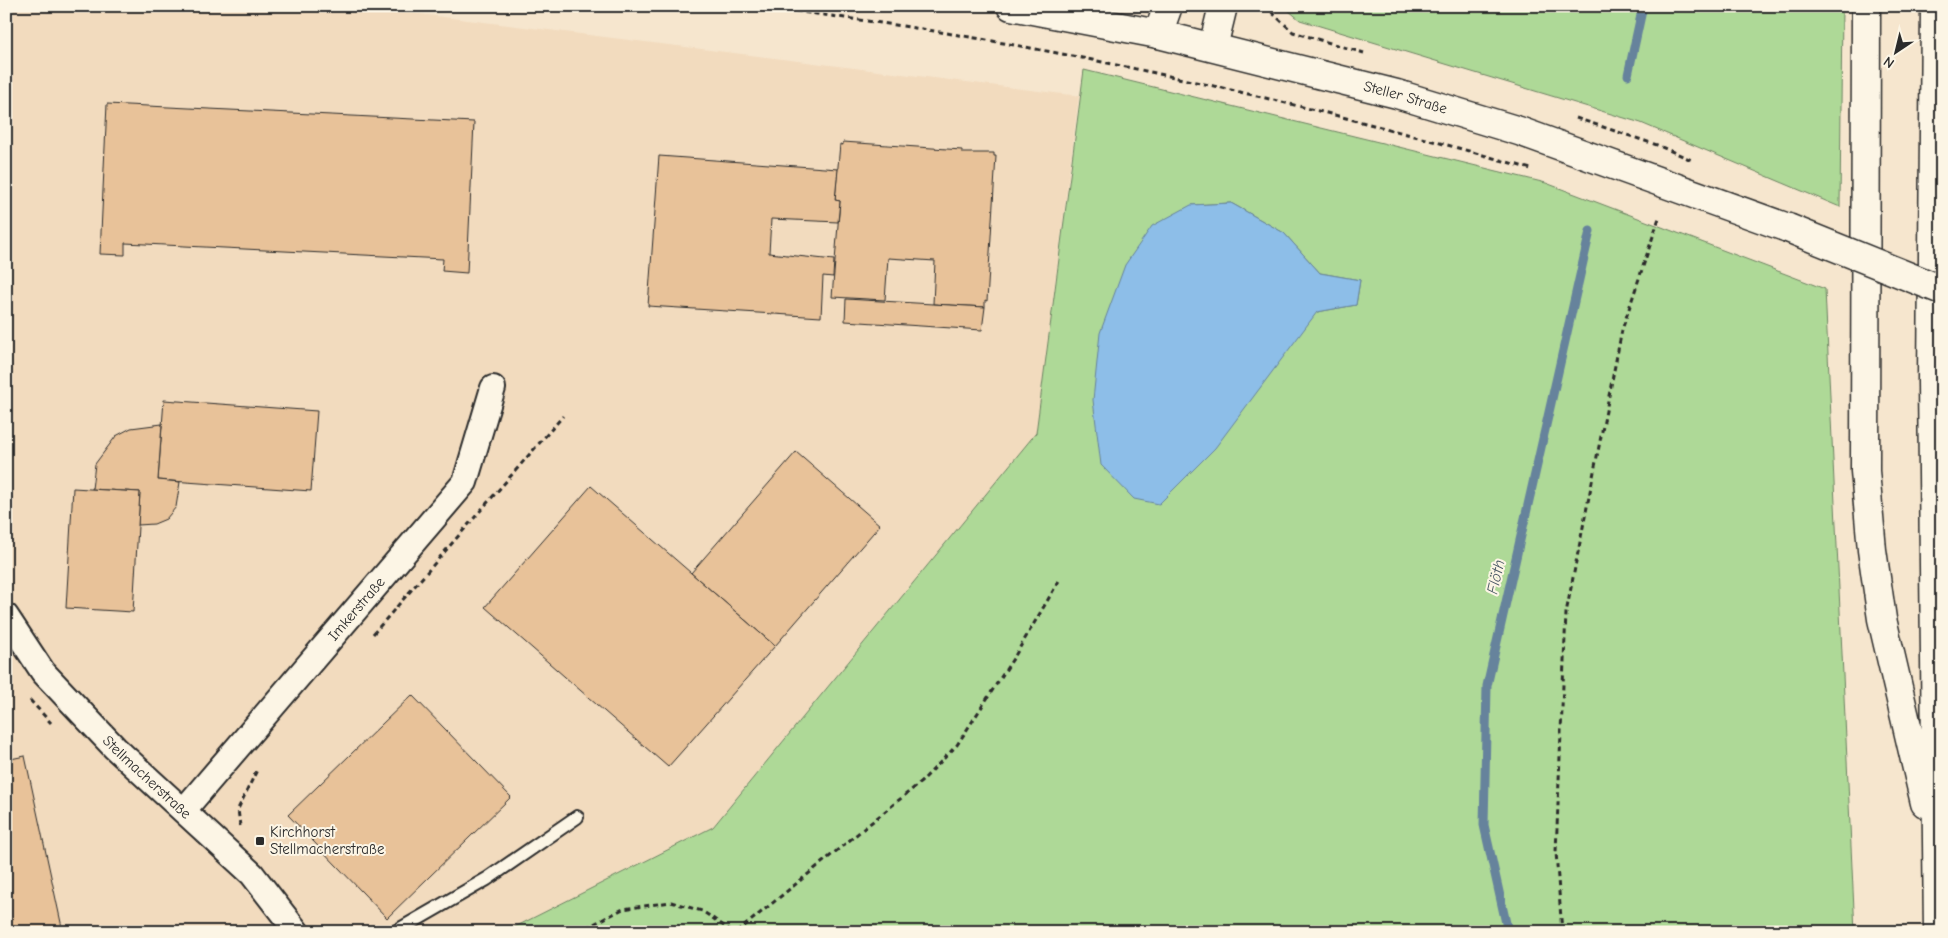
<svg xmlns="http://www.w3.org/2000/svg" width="1948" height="938" font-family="'Comic Neue',sans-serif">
<rect width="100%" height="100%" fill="#f6e6ce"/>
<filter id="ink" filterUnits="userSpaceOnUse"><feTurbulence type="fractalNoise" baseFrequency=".02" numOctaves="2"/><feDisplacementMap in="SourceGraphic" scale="10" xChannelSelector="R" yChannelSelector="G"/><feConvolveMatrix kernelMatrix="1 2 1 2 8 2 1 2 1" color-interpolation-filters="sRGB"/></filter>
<g filter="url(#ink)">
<path fill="#f2dbbe" d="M6 6H355L1079 96 1036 433 713 827 505 932H6Z"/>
<g fill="#aed997" stroke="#6c8261" fill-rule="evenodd">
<path d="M1283 6H1842L1840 207 1641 123 1300 20Z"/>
<path d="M1084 70 1546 183 1825 289 1855 932H505L713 827 1036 433ZM1231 203 1284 233 1320 273 1360 280 1356 305 1317 312 1191 205Z"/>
</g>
<path fill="#8dbee8" stroke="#66839c" d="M1231 203 1284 233 1320 273 1360 280 1356 305 1317 312 1215 448 1159 504 1134 499 1101 465 1093 400 1100 333 1125 265 1152 226 1191 205Z"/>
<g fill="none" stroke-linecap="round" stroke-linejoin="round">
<g stroke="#66839c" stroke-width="9">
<path d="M1628 75 1643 6"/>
<path d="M1508 932 1484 825 1487 686 1590 231"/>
</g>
</g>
<g fill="#e8c299" stroke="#2b2b2b">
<path d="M107 104 474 122 467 273 442 271 443 259 125 243V255L100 254Z"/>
<path d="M843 142 962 150V153H994V156H996L987 301 985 300V307L933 304 935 261 888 258 885 300 832 297 840 201 835 200 840 144 843 145Z"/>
<path d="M659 156 838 169 835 200 840 201 838 222 771 219 769 253 834 260 833 277 823 276 821 317 648 306Z"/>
<path d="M846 299 985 307 982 330 845 321Z"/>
<path d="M164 400 317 411 311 491 158 480Z"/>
<path d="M162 424 158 480 180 482 176 507 166 519 154 524 138 525 140 492 92 489 95 464 116 436 131 428Z"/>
<path d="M796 452 880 525 775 646 691 573Z"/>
<path d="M591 486 775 646 668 767 485 607Z"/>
<path d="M73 488 140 492 133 612 66 608Z"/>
<path d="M412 695 511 797 387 918 288 815Z"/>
<path d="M25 756 63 932H6V760Z"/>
</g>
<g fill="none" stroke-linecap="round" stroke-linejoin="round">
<g stroke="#2b2b2b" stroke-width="16">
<path id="lane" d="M395 932 487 879 577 817"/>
</g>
<g stroke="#2b2b2b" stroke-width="28">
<g id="street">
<path id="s1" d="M6 616 43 672 115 748 252 874 297 932"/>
<path id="s2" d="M184 810 465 482 493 388"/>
</g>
</g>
<g stroke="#2b2b2b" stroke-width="31">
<g id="secondary">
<path id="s3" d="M1011 6 1158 34 1397 94 1519 131 1788 228"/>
</g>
</g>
<g stroke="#2b2b2b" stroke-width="31">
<g id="highway">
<path d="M1866 6 1865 471 1872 550 1882 619 1925 803"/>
<path d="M1935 6 1932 381 1938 932"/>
<path d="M1158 34 1168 6"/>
<path d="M1213 47 1223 6"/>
</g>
</g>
<g stroke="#2b2b2b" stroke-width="3" stroke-dasharray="5 4" stroke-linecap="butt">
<path d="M760 6C828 16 896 24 964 36 1155 69 1345 114 1531 169"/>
<path d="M1265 6 1293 32 1364 53"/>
<path d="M1576 118 1657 145 1694 161"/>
<path d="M373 634 563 416"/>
<path d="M30 700 51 723"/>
<path d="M240 826 238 809 257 770"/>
<path d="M578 932 623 909 671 902 702 911 733 932"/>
<path d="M737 932 921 782 957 745 1016 654 1060 579"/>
<path d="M1562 932 1556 852 1566 613 1622 330 1660 215"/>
</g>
<use href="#lane" stroke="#fcf5e5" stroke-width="12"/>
<use href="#street" stroke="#fcf5e5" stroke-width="24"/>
<use href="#secondary" stroke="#fcf5e5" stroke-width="28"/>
<use href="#highway" stroke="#fcf5e5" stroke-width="28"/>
<g stroke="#2b2b2b" stroke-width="31" stroke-linecap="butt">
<path id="secondary-bridge" d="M1788 228 1942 290"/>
</g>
<use href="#secondary-bridge" stroke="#fcf5e5" stroke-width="28"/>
</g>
</g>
<rect fill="#2b2b2b" stroke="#fcf5e5" stroke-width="2" x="255" y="836" width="10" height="10" rx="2.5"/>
<g text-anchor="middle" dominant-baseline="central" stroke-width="4" stroke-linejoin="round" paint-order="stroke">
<g font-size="15" fill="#2b2b2b" stroke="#fcf5e5">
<text stroke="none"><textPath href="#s3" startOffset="405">Steller Straße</textPath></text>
<text stroke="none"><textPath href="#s2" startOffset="265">Imkerstraße</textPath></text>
<text stroke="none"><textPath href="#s1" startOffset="215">Stellmacherstraße</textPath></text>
</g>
<g font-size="15" fill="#2b2b2b" stroke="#fcf5e5" text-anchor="start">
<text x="270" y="832">Kirchhorst<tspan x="270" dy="17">Stellmacherstraße</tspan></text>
</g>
<g font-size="16" font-style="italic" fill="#485764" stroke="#fcf5e5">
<text transform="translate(1496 577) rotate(-77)">Flöth</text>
</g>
</g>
<rect width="1948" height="938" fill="none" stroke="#fcf5e5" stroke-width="25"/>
<rect x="12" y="12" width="1923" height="913" fill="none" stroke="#2b2b2b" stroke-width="2" filter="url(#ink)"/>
<g transform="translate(1896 52) rotate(215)" stroke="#fcf5e5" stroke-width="4" paint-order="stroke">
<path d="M0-4L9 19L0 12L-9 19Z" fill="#2b2b2b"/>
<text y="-8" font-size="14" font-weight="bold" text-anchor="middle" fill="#2b2b2b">N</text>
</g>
</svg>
